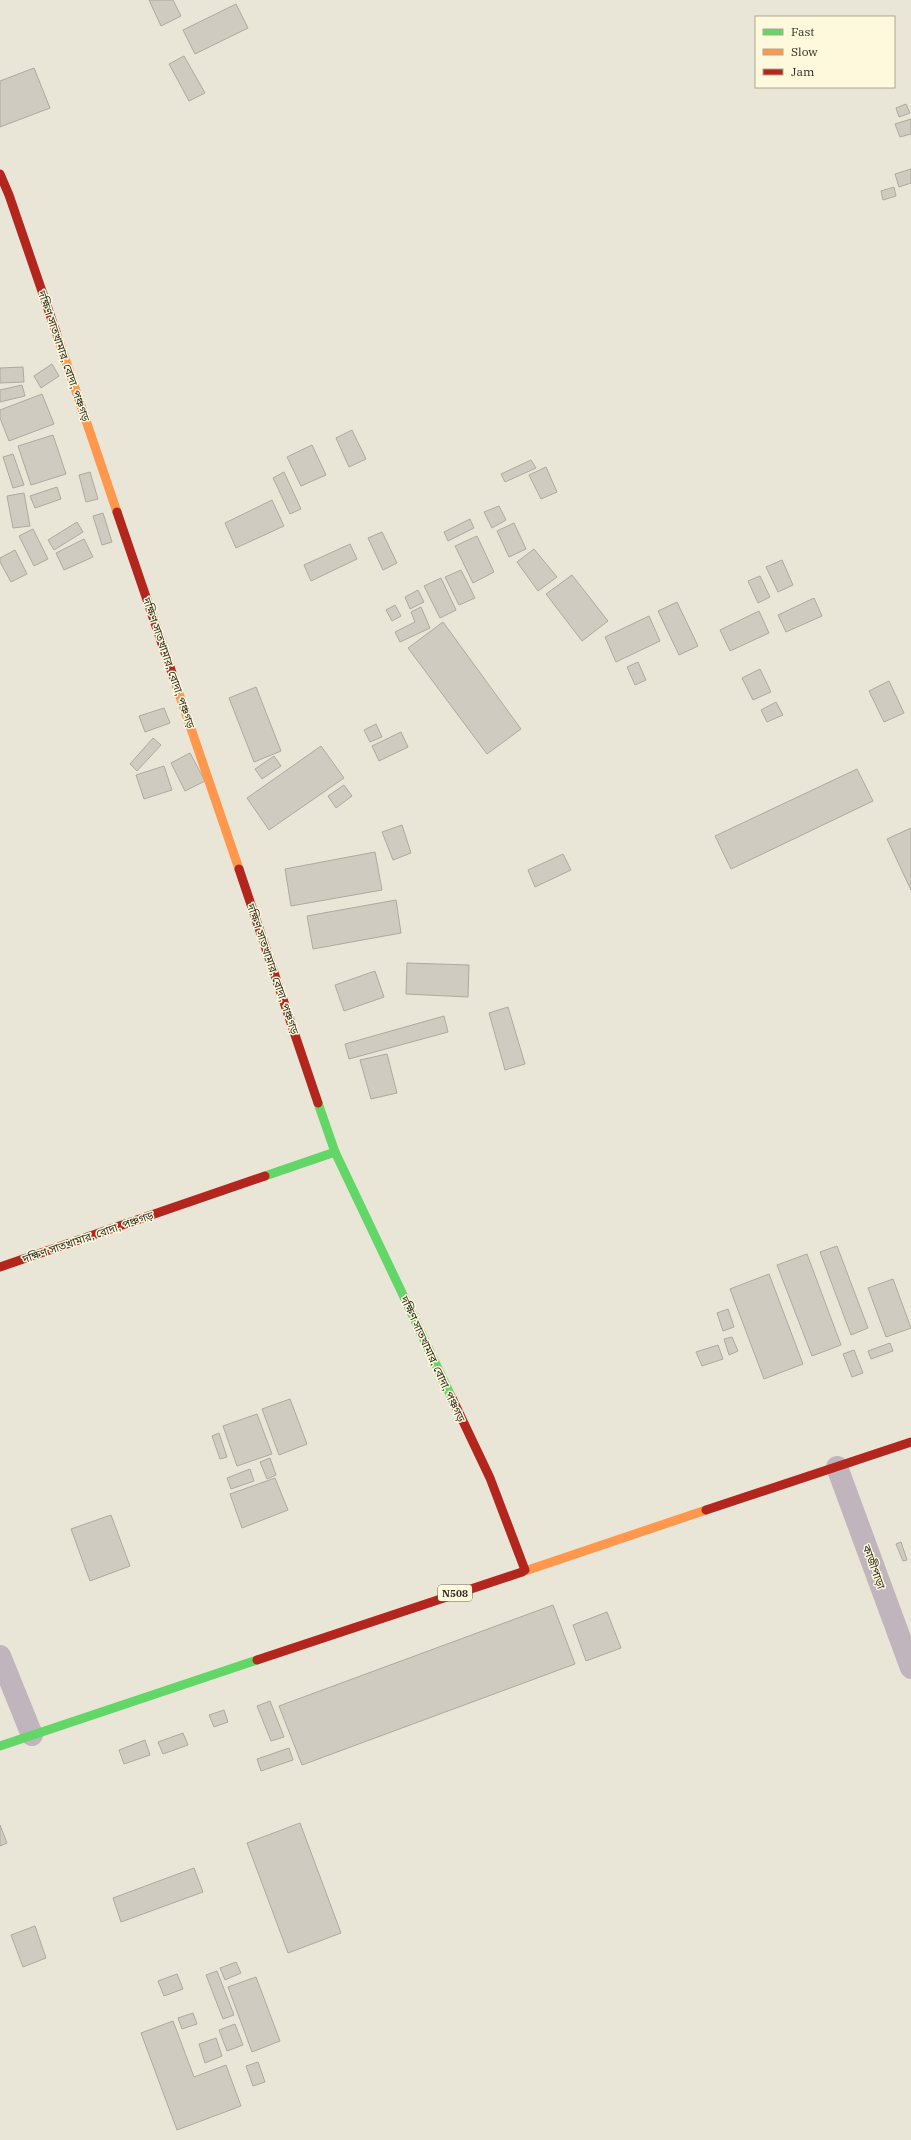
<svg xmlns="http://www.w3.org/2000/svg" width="911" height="2140" font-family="'IBM Plex Serif','Noto Sans Bengali',serif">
<rect width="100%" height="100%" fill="#e9e5d7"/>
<g fill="#cfcbc0" stroke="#acaa9f">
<path d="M149 0H173L181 16 161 26Z"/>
<path d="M236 4 248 28 195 54 183 30Z"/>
<path d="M184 56 205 93 189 101 169 64Z"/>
<path d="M34 68 50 108 0 127V81Z"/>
<path d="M906 104 910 113 899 117 896 108Z"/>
<path d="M911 119V134L900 137 895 124Z"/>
<path d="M911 169V183L899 187 895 174Z"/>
<path d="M894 187 896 196 883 200 881 191Z"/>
<path d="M52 364 59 376 41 388 34 376Z"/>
<path d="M23 367 24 382 0 383V368Z"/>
<path d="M22 385 25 396 0 402V390Z"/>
<path d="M42 394 54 424 9 441 0 418V410Z"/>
<path d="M352 430 366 459 349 467 336 438Z"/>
<path d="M53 435 66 474 31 485 18 446Z"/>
<path d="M312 445 326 475 301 486 287 457Z"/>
<path d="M13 454 24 485 13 488 3 457Z"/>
<path d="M531 460 536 468 505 482 501 474Z"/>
<path d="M546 467 557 492 541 499 529 475Z"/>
<path d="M90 472 98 499 86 502 79 475Z"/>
<path d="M284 472 301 509 290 514 273 478Z"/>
<path d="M57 487 61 499 35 508 30 496Z"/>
<path d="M24 493 30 526 13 528 7 496Z"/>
<path d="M272 500 284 526 236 548 225 523Z"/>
<path d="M499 506 506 520 492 528 484 512Z"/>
<path d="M103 513 112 542 102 545 93 516Z"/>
<path d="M470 519 474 528 448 541 444 532Z"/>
<path d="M77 522 83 532 54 550 48 540Z"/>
<path d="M514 523 526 549 509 557 497 531Z"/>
<path d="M33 529 48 559 34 566 19 536Z"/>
<path d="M382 532 397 563 383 570 368 538Z"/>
<path d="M477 536 494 572 473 583 455 546Z"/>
<path d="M84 539 93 557 64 570 56 553Z"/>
<path d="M350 544 357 559 311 581 304 565Z"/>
<path d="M534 549 557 577 538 591 517 562Z"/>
<path d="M15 550 27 574 11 582 0 562V558Z"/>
<path d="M782 560 793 585 778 592 766 567Z"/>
<path d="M461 570 475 598 459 605 445 577Z"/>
<path d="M572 575 608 621 582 641 546 594Z"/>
<path d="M760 576 770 597 758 603 748 581Z"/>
<path d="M441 578 456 610 440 618 424 586Z"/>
<path d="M418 590 424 602 410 609 405 597Z"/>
<path d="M814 598 822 616 786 632 778 615Z"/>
<path d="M677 602 698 646 679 655 658 611Z"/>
<path d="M395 605 401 616 392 621 386 610Z"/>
<path d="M421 607 430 628 400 642 395 632 415 622 411 612Z"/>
<path d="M759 611 769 633 730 651 720 630Z"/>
<path d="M649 616 660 641 616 662 605 637Z"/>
<path d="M443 622 521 729 487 754 408 648Z"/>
<path d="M638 662 646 680 635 685 627 667Z"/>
<path d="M760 669 771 692 753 700 742 678Z"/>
<path d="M889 681 904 713 884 722 869 691Z"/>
<path d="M256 687 281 751 254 762 229 698Z"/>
<path d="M776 702 783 715 767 722 761 710Z"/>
<path d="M164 708 170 723 145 732 139 716Z"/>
<path d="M376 724 382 737 370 742 364 730Z"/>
<path d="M401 732 408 747 379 761 372 746Z"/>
<path d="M153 738 161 745 137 771 130 764Z"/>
<path d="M321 746 344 778 269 830 247 798Z"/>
<path d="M190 753 205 781 185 791 171 763Z"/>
<path d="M274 756 281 766 262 779 255 769Z"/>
<path d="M164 766 172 790 144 799 136 775Z"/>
<path d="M857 769 873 801 731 869 715 836Z"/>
<path d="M344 785 352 796 336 808 328 796Z"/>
<path d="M402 825 411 853 393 860 382 832Z"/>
<path d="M911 828V890L887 839Z"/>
<path d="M375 852 382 890 291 906 285 869Z"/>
<path d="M563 854 571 870 535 887 528 870Z"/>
<path d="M396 900 401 933 313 949 307 916Z"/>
<path d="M407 963 469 965 468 997 406 994Z"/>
<path d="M375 971 384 997 344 1011 335 985Z"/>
<path d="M508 1007 525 1064 505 1070 489 1013Z"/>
<path d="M444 1016 448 1032 349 1059 345 1044Z"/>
<path d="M387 1054 397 1093 371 1099 360 1060Z"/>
<path d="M837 1246 868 1328 851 1335 820 1252Z"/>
<path d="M807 1254 841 1345 812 1356 777 1265Z"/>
<path d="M769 1274 803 1364 764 1379 730 1289Z"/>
<path d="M893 1279 911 1328 886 1337 868 1288Z"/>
<path d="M728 1309 734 1327 723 1331 717 1313Z"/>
<path d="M732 1337 738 1351 729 1355 724 1339Z"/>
<path d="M890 1343 893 1351 871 1359 868 1351Z"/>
<path d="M718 1345 723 1359 702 1366 696 1352Z"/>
<path d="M854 1350 863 1373 852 1377 843 1354Z"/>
<path d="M290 1399 307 1444 279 1455 262 1409Z"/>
<path d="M257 1414 272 1454 237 1466 223 1426Z"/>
<path d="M219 1433 227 1457 220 1459 212 1436Z"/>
<path d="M270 1458 276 1475 267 1479 260 1462Z"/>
<path d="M250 1469 254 1481 231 1489 227 1478Z"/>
<path d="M275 1478 288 1510 242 1528 230 1494Z"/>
<path d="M111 1515 130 1566 90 1581 71 1529Z"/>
<path d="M901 1542 907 1560 903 1561 896 1544Z"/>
<path d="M553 1605 575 1664 302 1765 279 1706Z"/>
<path d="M607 1612 621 1648 586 1661 573 1625Z"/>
<path d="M270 1701 284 1737 271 1741 257 1706Z"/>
<path d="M224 1710 228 1722 214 1727 209 1715Z"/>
<path d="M183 1733 188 1745 163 1754 158 1742Z"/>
<path d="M145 1740 150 1755 124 1764 119 1750Z"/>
<path d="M289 1748 293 1760 261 1771 257 1759Z"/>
<path d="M300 1823 341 1933 288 1953 247 1843Z"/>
<path d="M0 1825 7 1843 0 1846Z"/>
<path d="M194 1868 203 1892 121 1922 113 1898Z"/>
<path d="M35 1926 46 1958 23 1967 11 1935Z"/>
<path d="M236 1962 241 1973 225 1980 220 1968Z"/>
<path d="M217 1971 234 2015 223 2019 206 1975Z"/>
<path d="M177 1974 183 1989 164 1996 158 1981Z"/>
<path d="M256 1977 280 2041 252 2052 228 1987Z"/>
<path d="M193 2013 197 2024 182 2029 178 2018Z"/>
<path d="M173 2021 194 2077 226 2065 241 2106 177 2130 141 2033Z"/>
<path d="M235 2024 243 2045 227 2051 219 2030Z"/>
<path d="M216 2038 222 2056 205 2063 199 2044Z"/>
<path d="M258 2062 265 2082 253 2086 246 2066Z"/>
</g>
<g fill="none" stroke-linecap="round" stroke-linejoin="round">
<g stroke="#c0b5bc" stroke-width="22">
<path d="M837 1467 911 1668"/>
<path d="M0 1656 32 1735"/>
</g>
<g stroke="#63d668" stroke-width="9">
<path d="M318 1103 335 1152 452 1398"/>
<path d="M265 1176 335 1152"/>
<path d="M0 1746 257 1660"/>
</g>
<g stroke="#ff974d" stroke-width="9">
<path d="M56 332 117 512"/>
<path d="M173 676 239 869"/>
<path d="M522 1572 706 1510"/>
</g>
<g stroke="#b3261e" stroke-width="9">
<path d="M0 174 9 195 56 332"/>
<path d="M117 512 173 676"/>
<path d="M239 869 318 1103"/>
<path d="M0 1267 265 1176"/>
<path d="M452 1398 490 1478 525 1570"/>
<path d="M706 1510 911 1442"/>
<path d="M257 1660 522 1572"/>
</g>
</g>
<g text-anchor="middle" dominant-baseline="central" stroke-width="3" stroke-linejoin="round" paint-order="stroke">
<rect fill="#fef8dc" stroke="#6e6b5b" stroke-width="1" x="438" y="1585" width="34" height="16" rx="3"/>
<g font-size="10" font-weight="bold" fill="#312f24">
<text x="455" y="1593">N508</text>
</g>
<g font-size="11" fill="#312f24" stroke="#fef8dc">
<text transform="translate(64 356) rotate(71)">দক্ষিণ সাতখামার, বোদা, পঞ্চগড়</text>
<text transform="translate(169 663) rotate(71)">দক্ষিণ সাতখামার, বোদা, পঞ্চগড়</text>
<text transform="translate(273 969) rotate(71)">দক্ষিণ সাতখামার, বোদা, পঞ্চগড়</text>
<text transform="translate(88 1237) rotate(-19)">দক্ষিণ সাতখামার, বোদা, পঞ্চগড়</text>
<text transform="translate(433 1359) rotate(65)">দক্ষিণ সাতখামার, বোদা, পঞ্চগড়</text>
<text transform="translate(874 1567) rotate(70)">কাজীপাড়া</text>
</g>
</g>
<rect x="755" y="16" width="140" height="72" fill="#fef8dc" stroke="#aca892"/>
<rect x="763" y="29" width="20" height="6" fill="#63d668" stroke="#aca892"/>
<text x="791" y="36" font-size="12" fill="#312f24">Fast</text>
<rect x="763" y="49" width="20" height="6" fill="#ff974d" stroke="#aca892"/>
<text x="791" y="56" font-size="12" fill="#312f24">Slow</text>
<rect x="763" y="69" width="20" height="6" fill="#b3261e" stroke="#aca892"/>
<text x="791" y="76" font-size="12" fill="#312f24">Jam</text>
</svg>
